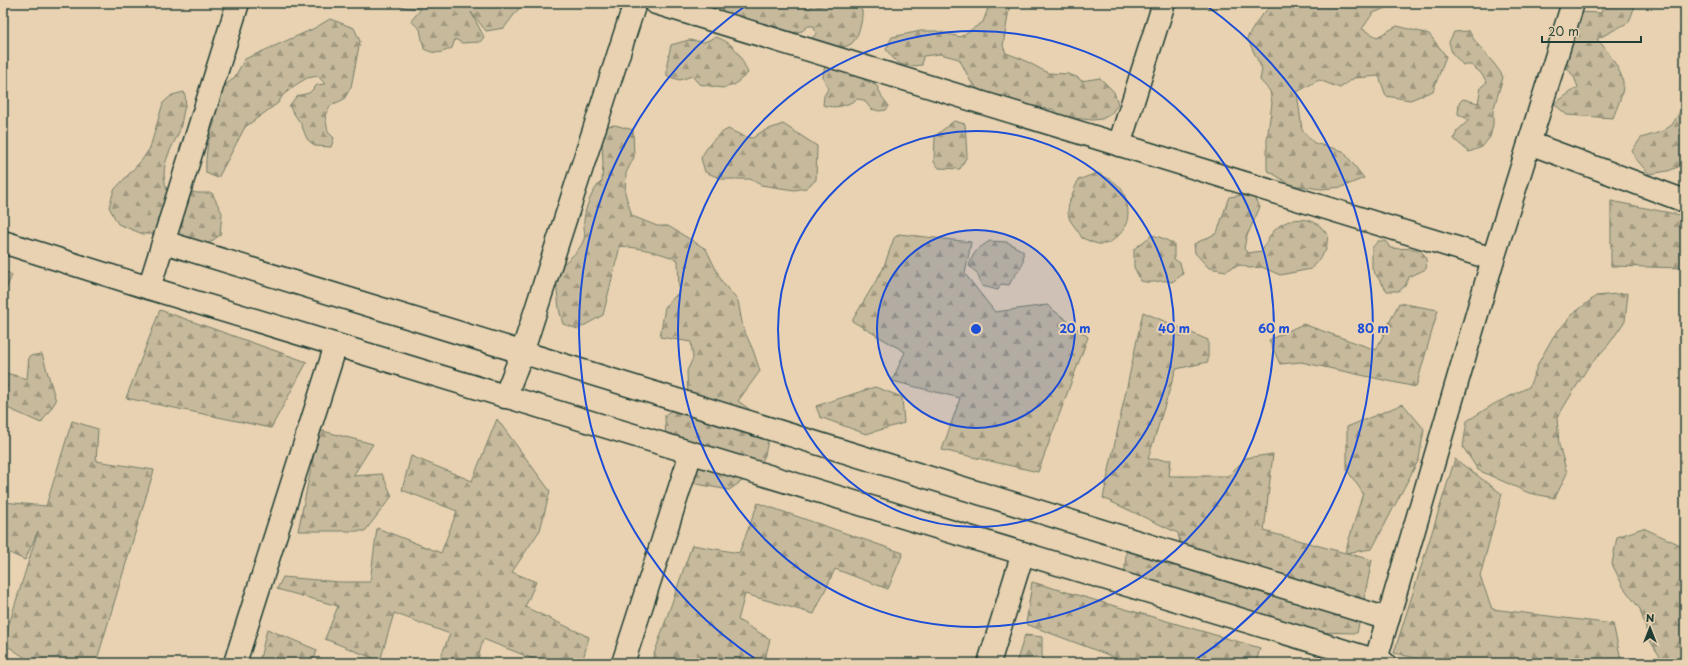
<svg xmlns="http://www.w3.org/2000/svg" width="1688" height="666" font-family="'Playpen Sans',sans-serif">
<defs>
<pattern id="forest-firs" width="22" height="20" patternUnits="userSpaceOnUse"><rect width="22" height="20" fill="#c7ba9c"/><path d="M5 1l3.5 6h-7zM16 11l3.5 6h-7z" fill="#a19880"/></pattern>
</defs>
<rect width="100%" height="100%" fill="#e8d2b1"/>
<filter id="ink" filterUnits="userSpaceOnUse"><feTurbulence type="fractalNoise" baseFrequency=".025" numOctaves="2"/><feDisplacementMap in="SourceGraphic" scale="8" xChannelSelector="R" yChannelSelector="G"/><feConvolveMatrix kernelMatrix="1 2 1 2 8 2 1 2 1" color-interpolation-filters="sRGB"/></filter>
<g filter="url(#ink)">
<g fill="url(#forest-firs)" stroke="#737c68">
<path d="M400 3H520V7L504 28 486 31 471 12 484 37 480 42 462 43 455 39 452 48C441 53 436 55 424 49L420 29 411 21 421 9 402 7Z"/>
<path d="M712 3H802V5L810 9 813 3H857C859 6 861 9 862 11 863 20 858 39 851 44 840 51 821 46 812 38L816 34 814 26H808L802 31 787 34 715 10Z"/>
<path d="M990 3H1010L1003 46 1006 53 1022 59 1048 73 1068 74 1079 78 1081 81 1100 78 1114 92 1118 104 1111 114 1102 119 1092 120 1064 117 1052 109H1033L1013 102 1009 96C998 96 978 94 971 82 967 75 964 67 959 59L940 54 923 56 922 65C902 67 898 66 886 49L892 37 921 31H936L960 37 983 22Z"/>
<path d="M1274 3H1399L1373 13 1362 29 1377 37 1397 26 1429 34 1446 56 1433 91 1410 100 1386 96 1379 76 1354 78 1340 88 1319 80 1297 92 1302 130 1314 143 1343 151 1364 178 1342 187 1321 189 1291 185 1267 170V140L1272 103 1270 91 1260 80 1262 69 1247 38 1260 17Z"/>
<path d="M1604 3H1636L1629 22 1597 39C1605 47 1622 71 1623 82 1624 93 1617 107 1613 118L1567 115 1554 104 1578 87 1574 77 1568 69 1566 56 1550 38 1576 12 1601 13Z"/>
<path d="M330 19 354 28 360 41 351 87 344 99 330 106 325 115 328 132 334 138 331 147 315 146 307 139 301 124 289 106 297 96 309 93 317 85 325 84 318 76 307 78 297 84 283 95 278 103 245 127 218 178 206 173C205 154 208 139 215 121L210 115 217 92 234 78 245 59 313 29Z"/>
<path d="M1469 31C1478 49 1494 60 1503 77L1493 111V125L1490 137 1482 147 1469 152 1454 139 1457 131 1469 120 1458 114 1459 103 1463 99 1478 103 1481 87 1487 82 1480 72 1471 65H1463L1452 53 1449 42 1454 32Z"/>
<path d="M716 37C736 44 740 55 748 73L734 85 722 88 699 84 692 76 680 80 667 76V63L671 45 689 40 704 42Z"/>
<path d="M825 64 861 73 864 80 877 86 882 97 889 106 886 110 880 111 871 109 864 100 857 99C847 106 834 109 823 105L824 96 828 89 823 77Z"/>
<path d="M184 92C187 101 185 105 183 114 182 120 181 126 179 132 168 155 157 171 170 197L189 191 197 193H212L222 213 220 235 209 243 194 249 171 236 158 222 154 234H143L118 224 109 207 114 190 142 160 150 148 163 103 172 95Z"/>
<path d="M1685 107V164L1668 171 1649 174 1636 159 1632 151 1641 138 1661 132 1672 125 1681 110Z"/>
<path d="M954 121 965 124 967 156 960 169 939 168 934 162 935 136Z"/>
<path d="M783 124 817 146 816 180 806 188 794 190 761 185 750 179H722L705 172 701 158C708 145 715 136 728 129L745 137 753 138 761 132Z"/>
<path d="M615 125 633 130 634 157 626 173 625 193 632 216 657 226H668L706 249 722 282 738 301 743 328 753 350 760 371 738 401 771 425 765 455 757 471 729 490 681 481V453L666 446 665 415 688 398 687 371 693 358 691 342 660 337 665 307 679 292 678 260C659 252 641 248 620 246L603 315 578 329 563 324 559 309 555 272C565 261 579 254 584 239 586 234 583 227 584 221 585 207 592 190 602 181L603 164 602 142 608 126Z"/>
<path d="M1097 173C1106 177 1117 182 1122 190 1130 206 1131 224 1118 236 1113 240 1110 244 1103 244 1096 245 1088 240 1082 238 1079 232 1073 225 1070 220 1064 206 1074 193 1078 180Z"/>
<path d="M1251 194 1260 207 1246 238 1244 249 1248 253 1262 251C1265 245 1268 237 1273 232 1284 218 1307 215 1320 226 1323 229 1326 233 1328 236L1326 250 1311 269 1280 275 1262 267 1249 268 1241 265 1233 267 1226 271 1209 268 1195 253 1194 244 1217 233 1229 197Z"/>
<path d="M1611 201 1685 216V268L1611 266Z"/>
<path d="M899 234 971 242 965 274 995 312 1047 305 1088 337 1038 472 942 450 960 398 892 381 905 352 852 321 883 269 894 238Z"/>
<path d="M1152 235 1162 238 1174 244V259L1180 263 1183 274 1172 282C1160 278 1154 285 1141 281L1134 267V249Z"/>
<path d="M990 241 1007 242 1023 251C1025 272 1017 268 1009 285L1001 284 998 290 982 286 977 273 969 266C973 252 978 248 990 241Z"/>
<path d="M1378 241H1386L1390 248C1406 250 1430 243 1426 269L1409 277 1405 286 1399 291H1387L1372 269V248Z"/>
<path d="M3 270 12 275 3 296Z"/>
<path d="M1628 293 1625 321 1609 344 1588 367 1557 418 1559 445 1567 473 1555 498 1529 493 1478 470 1463 447 1467 421 1494 404 1529 387 1539 362 1553 337 1573 314 1596 296Z"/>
<path d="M1399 303 1438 310 1416 387 1301 362 1280 364 1269 340 1303 324 1376 350Z"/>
<path d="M160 310 307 362 271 428 126 398Z"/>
<path d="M1143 312 1208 340V362L1176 369 1148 459 1171 460 1169 476H1228L1246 458 1273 454 1264 531 1345 553 1363 493 1347 470V427L1403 404 1424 429 1419 459 1372 549 1346 553 1372 560 1357 633 1269 631 1123 592 1127 543H1180L1178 533 1103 498Z"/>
<path d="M42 354 56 401 41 423 3 406V372L27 379 29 356Z"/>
<path d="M875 387 902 397 904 423 866 434 820 417 816 406Z"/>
<path d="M497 419 550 491 540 530 512 572 536 582 525 607 589 637 582 663H544L483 639 477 663H438L450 634 394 613 380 661 325 639 338 606 277 589 283 577 339 582H370L377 528 441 553 457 511 402 490 411 456 472 481Z"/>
<path d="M72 421 98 429 96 461 154 470 96 663H33L3 643 38 531 25 560 3 550V502L46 506Z"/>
<path d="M319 430 373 444 353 476 382 474 392 496 365 531H298Z"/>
<path d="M1455 459 1502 494 1480 576 1492 609 1613 624 1621 659 1615 663H1437L1394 653Z"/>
<path d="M758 503 903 553 888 589 835 569 814 614 745 594 738 620 770 639 764 663H651L692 545 739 553Z"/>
<path d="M1643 528 1685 547V663H1664L1649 639 1640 609 1624 588 1612 564 1617 537Z"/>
<path d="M1032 582 1260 648 1256 663H1109L1111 656 1026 624Z"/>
<path d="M267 629 317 650 313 663H259Z"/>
<path d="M1025 635 1042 637V663H1016Z"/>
</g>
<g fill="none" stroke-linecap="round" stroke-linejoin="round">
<g stroke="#1f3d34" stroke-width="25">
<g id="minor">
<path d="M656 3 1493 259"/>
<path d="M1529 143 1685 201"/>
<path d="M1119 145 1164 3"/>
<path d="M3 242 149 288 1384 663"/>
<path d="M164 242 1388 619"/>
<path d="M149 288 238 3"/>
<path d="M505 397 522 353 635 3"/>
<path d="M235 663 336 345"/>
<path d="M623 663 691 453"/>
<path d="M989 663 1023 553"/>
<path d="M1375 663 1493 259 1573 3"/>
</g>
</g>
<use href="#minor" stroke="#e8d2b1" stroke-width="22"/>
</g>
</g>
<circle cx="976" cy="329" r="99" fill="#1d4ed8" fill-opacity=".12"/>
<g fill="none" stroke="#1d4ed8" stroke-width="2">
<circle cx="976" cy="329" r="99"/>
<circle cx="976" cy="329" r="198"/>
<circle cx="976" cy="329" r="298"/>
<path d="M760 662A397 397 0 0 1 748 4M1204 4A397 397 0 0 1 1192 662"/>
</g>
<circle cx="976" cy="329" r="6" fill="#1d4ed8" stroke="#e8d2b1" stroke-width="2"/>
<g font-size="12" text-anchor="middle" font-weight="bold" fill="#1d4ed8" stroke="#e8d2b1" stroke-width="4" stroke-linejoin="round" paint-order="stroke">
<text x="1075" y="333">20 m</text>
<text x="1174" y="333">40 m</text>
<text x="1274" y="333">60 m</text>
<text x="1373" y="333">80 m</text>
</g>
<rect width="1688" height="666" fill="none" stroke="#e8d2b1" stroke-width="16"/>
<rect x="8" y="8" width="1672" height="650" fill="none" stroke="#1f3d34" stroke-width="1.5" filter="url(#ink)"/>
<g transform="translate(1650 628)" stroke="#e8d2b1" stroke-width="3" paint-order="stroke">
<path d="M0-3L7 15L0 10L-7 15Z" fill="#1f3d34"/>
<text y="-6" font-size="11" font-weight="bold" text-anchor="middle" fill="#1f3d34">N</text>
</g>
<path d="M1542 36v6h99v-6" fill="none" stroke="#1f3d34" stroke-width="2"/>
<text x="1548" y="36" font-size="12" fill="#1f3d34" stroke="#e8d2b1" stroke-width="3" paint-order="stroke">20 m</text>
</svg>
